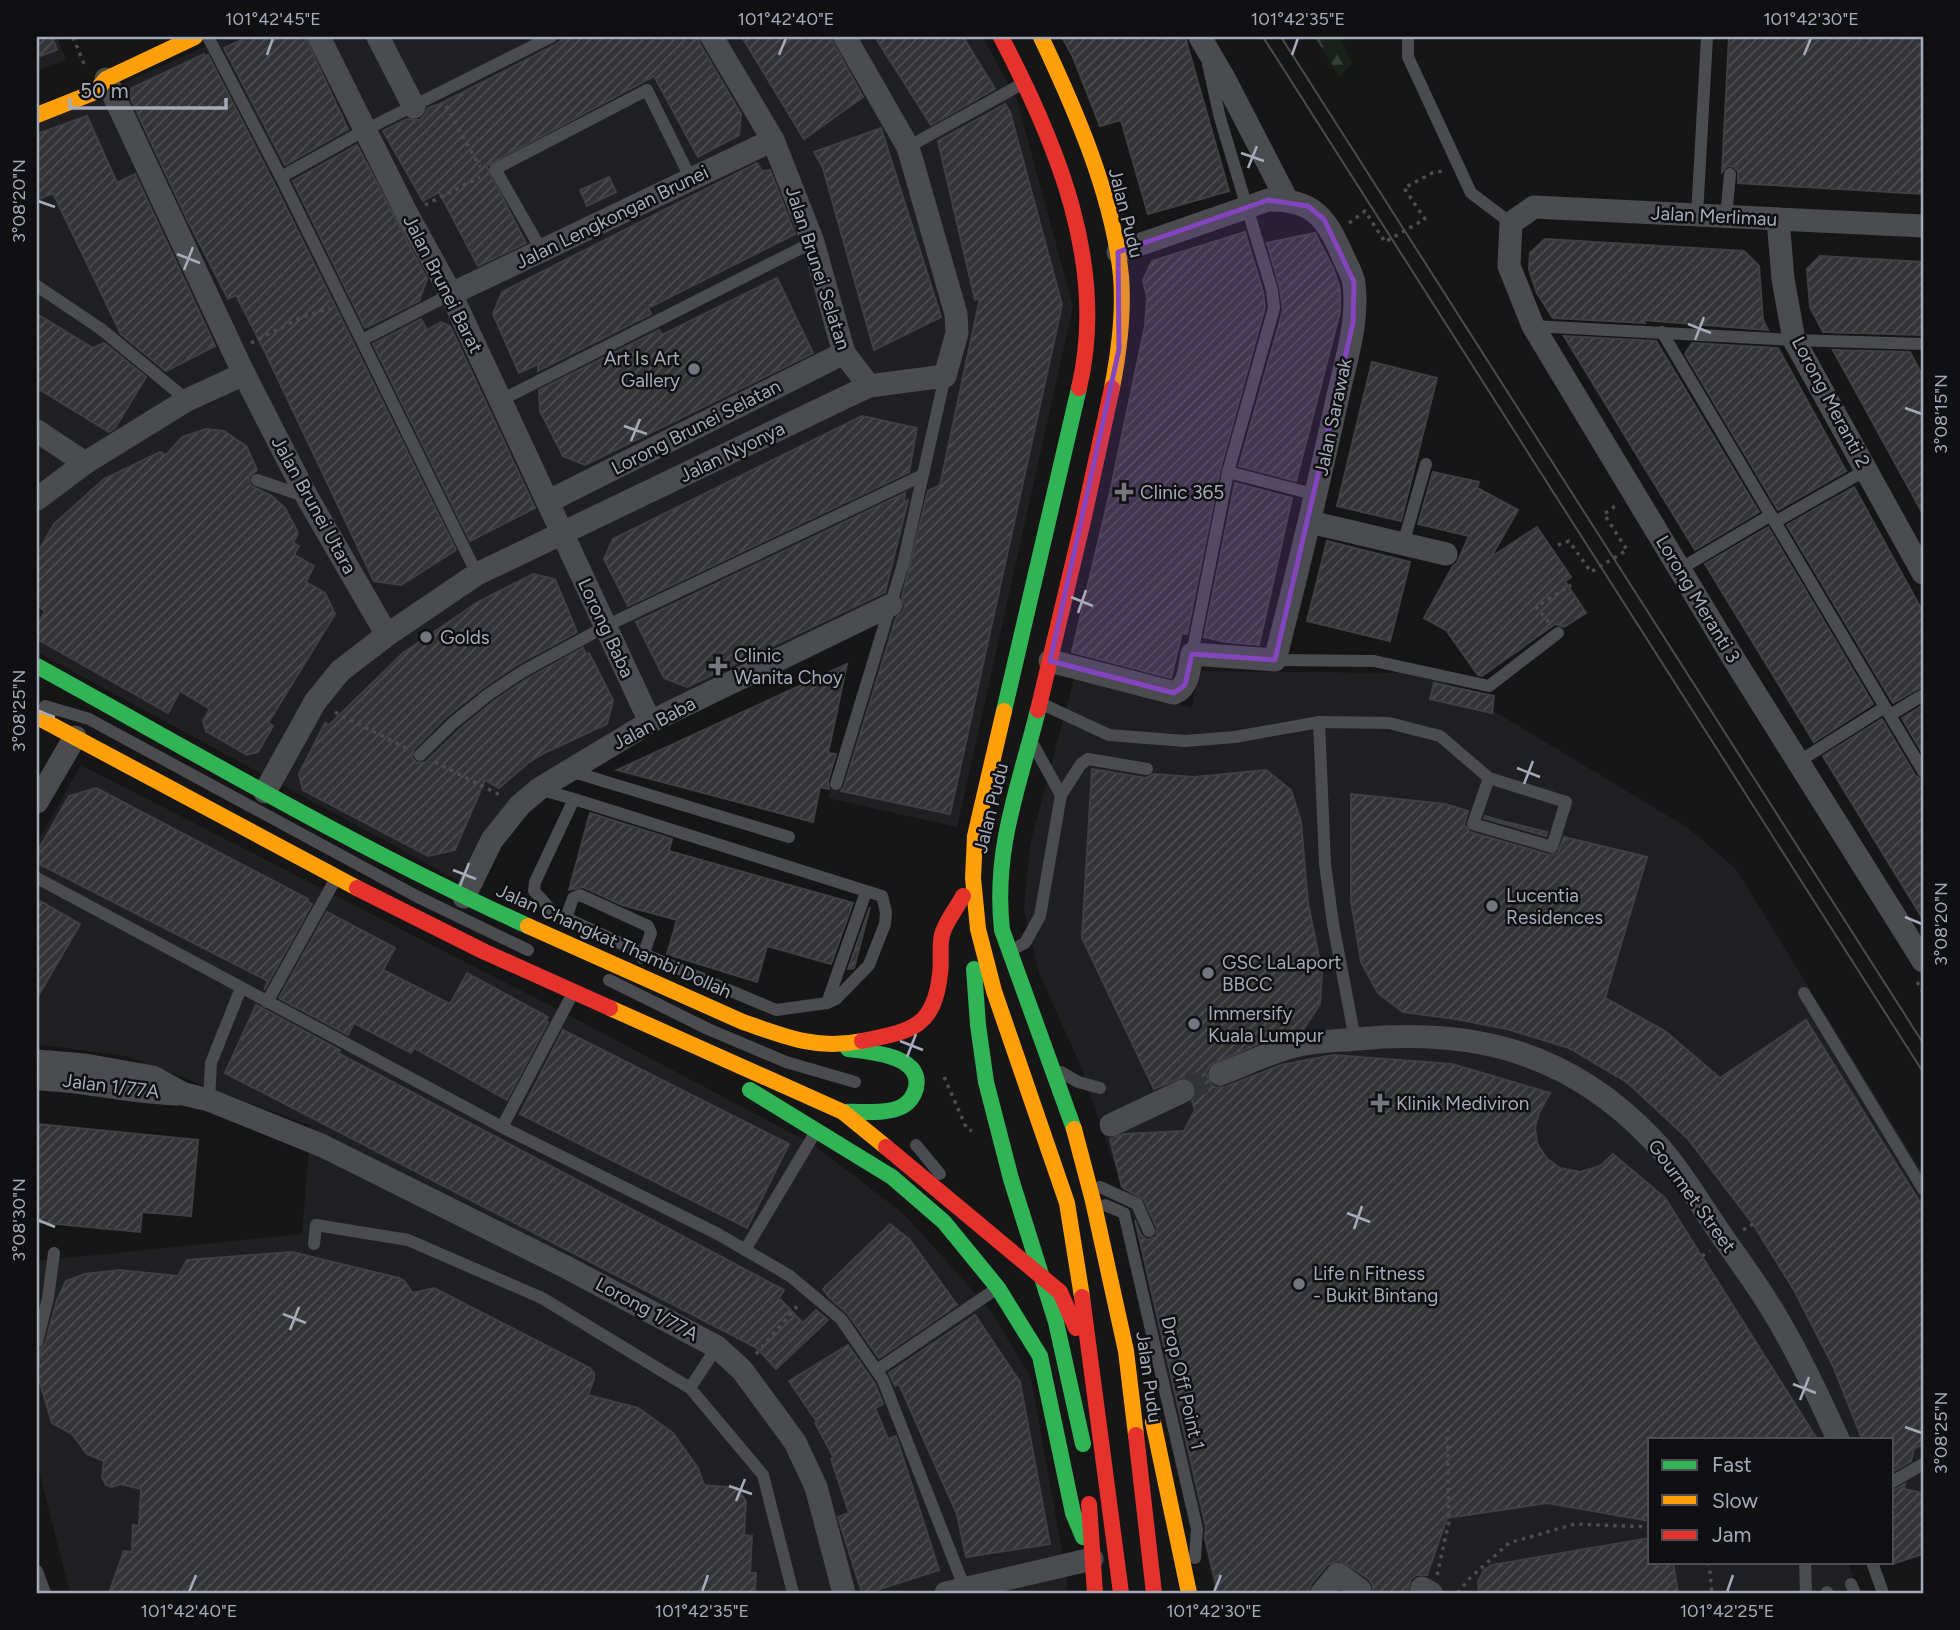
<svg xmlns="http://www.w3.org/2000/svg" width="1960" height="1630" font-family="Figtree,sans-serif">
<defs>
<pattern id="forest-firs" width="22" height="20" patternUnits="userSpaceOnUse" patternTransform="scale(1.75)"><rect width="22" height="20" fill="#1a211b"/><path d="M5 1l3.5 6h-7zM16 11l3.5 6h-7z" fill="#383f3a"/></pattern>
<pattern id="building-hatch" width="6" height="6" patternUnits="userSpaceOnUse" patternTransform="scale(1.75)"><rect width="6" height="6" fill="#343436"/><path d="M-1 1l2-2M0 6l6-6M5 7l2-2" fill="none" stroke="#4e4f51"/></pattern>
</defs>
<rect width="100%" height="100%" fill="#161617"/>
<g fill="#202023">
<path d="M37 37H57L66 60 37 71Z"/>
<path d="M226 37H983L1017 100 1073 307 957 827 828 798 887 600 533 782 461 882 37 652V122Z"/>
<path d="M1199 671 1412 673 1430 675 1454 687 1688 828 1736 869 1923 1173V1508L1892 1521V1439H1650V1562H1848L1859 1593H1215L1134 1221 1079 1062 1039 973 1024 910 1030 845 1074 679 1192 708Z"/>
<path d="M81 765 559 1010 814 1145 905 1215 992 1312 1031 1378 1066 1574 1067 1593H70L37 1463V1261L302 1234 311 1126 126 1056 37 1044V843Z"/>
</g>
<path fill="url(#forest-firs)" d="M1315 37H1340L1352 63 1339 77Z"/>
<g fill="url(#building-hatch)" stroke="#3f4043" stroke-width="2">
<path d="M37 37H52L57 50 37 57Z"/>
<path d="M248 37H305L348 129 285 165 224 48Z"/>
<path d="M566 37H698L700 44 741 114 739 135 698 157 654 76 486 166 526 243 478 266 439 192 423 201 383 131 407 119 420 120 425 115 428 108 440 104 555 45Z"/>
<path d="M742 37H830L863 97 804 139Z"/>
<path d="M875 37H963L995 89 931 125Z"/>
<path d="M1062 37H1185L1229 191 1148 214 1121 120 1100 126 1073 57Z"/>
<path d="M1729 37H1923V194L1738 183V171L1734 167 1727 166 1722 172Z"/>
<path d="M204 54 205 56 208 55 273 181 456 550 401 585 374 581 265 352 236 295 228 299 187 219 129 95 132 88Z"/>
<path d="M1005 104 1010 112 1062 305 950 814 841 791 844 787 896 618 902 613 905 607 902 597 928 491 940 485 980 298 975 300 938 141Z"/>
<path d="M87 116 117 183 135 174 215 346 166 371 121 334 53 193 37 200V134Z"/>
<path d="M881 128 941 317 874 350 823 168 814 152Z"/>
<path d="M357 145 427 279 419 301 365 328 293 181Z"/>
<path d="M757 163 762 171 770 170 795 234 648 308 651 314 538 371V364L519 373 493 314 502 292Z"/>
<path d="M609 177 616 192 587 206 580 190Z"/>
<path d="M1245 232 1263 292 1265 307 1220 470 1187 634 1182 633 1171 678 1072 652 1110 492 1145 326 1147 297 1143 280 1152 261Z"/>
<path d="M1315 233 1333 268 1340 289V312L1296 481 1239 466 1283 310 1280 288 1267 243Z"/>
<path d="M1545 239 1744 251 1759 266 1763 320 1768 330 1643 320 1645 323 1553 318 1537 293 1529 269 1530 253Z"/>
<path d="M1820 256 1923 262V335L1823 332 1810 307 1807 269Z"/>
<path d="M777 278 813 353 585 465 563 456 540 411 539 390 659 330 662 335Z"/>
<path d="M37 314 93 348 104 343 146 377 115 428 109 432 37 388Z"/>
<path d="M421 319 427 330 441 322 450 326 535 508 470 541 373 344Z"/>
<path d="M1564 336 1656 341 1759 512 1695 550Z"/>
<path d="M1692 343 1778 348 1846 471 1778 510 1685 354Z"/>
<path d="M1833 350 1910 352 1923 377V514Z"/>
<path d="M1372 362 1437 378 1401 521 1337 506Z"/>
<path d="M862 416 917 428 909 472 628 606 604 559 613 539Z"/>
<path d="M206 429 224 431 247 447 257 470 249 477 250 485 272 496 285 508 298 533 293 543 299 546 294 555 314 566 306 582 325 593 335 614 268 723 273 726 258 752 247 755 206 731 203 721 210 709 180 691 168 713 37 639V626L45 611 37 606V554L54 524 104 479 160 452 166 455 182 437Z"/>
<path d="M1433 472 1479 482 1477 488 1518 510 1491 557 1537 527 1571 577 1565 581 1586 613 1564 627 1555 624 1482 676 1478 675 1446 630 1424 618 1453 566 1457 563 1469 536 1418 524Z"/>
<path d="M1235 483 1292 498 1259 645 1226 642 1204 637Z"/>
<path d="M1854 487 1923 612V686L1893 703 1787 525Z"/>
<path d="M905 493 904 502 908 500 885 592 687 687 664 678 636 622Z"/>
<path d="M1768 527 1873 704 1814 742 1705 564Z"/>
<path d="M1327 541 1410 562 1390 641 1307 621Z"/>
<path d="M533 574 555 579 577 632 518 664 484 687 447 716 414 749 412 758 417 763 426 762 459 730 494 701 527 679 583 648 586 654 589 653 613 700 607 724 544 753 528 763 499 788 485 780 455 850 428 856 303 790 299 774 325 723 329 725 403 653 478 602Z"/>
<path d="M847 664 828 753 836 754 828 781 829 789 820 787 813 822 617 770Z"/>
<path d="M1434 683 1494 696 1492 713 1430 699Z"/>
<path d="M1923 705V754L1902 718Z"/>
<path d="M1882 719 1915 775 1923 780V919L1823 756Z"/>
<path d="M1092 769 1146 778 1154 774 1194 777 1266 770 1291 790 1301 822 1308 903 1322 972 1320 1004 1303 1030 1262 1042 1210 1065 1206 1073 1211 1084 1217 1088 1225 1087 1281 1065 1333 1055 1452 1064 1550 1093 1539 1113 1535 1127 1537 1143 1546 1158 1560 1168 1580 1172 1600 1166 1613 1154 1665 1198 1817 1439H1650V1521L1547 1503 1447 1518 1427 1575H1417L1411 1579 1407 1593H1373V1585L1369 1579 1339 1560 1327 1565 1311 1584 1308 1593H1218L1205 1538 1206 1527 1135 1220 1141 1235 1147 1240 1156 1237 1157 1228 1144 1200 1122 1187 1110 1139 1124 1134 1184 1131 1195 1110 1192 1101 1197 1091 1191 1080 1183 1077 1154 1089 1082 938Z"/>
<path d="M96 788 308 899 307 901 312 904 264 990 268 981 37 863V852L69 796Z"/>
<path d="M1351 794 1445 804 1468 811 1464 825 1470 832 1550 855 1558 853 1564 837 1647 857 1605 998 1665 1031 1720 1078 1806 1020 1923 1207V1444L1914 1449 1911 1461 1892 1472V1439H1862L1833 1366 1794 1290 1753 1224 1688 1139 1628 1083 1569 1048 1507 1029 1456 1019 1403 1012 1378 993 1361 962 1351 901Z"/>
<path d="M590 813 672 839 669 851 853 903 831 964 767 946 757 982 667 954 677 920 622 905 583 887 569 890Z"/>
<path d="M1485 816 1502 821 1547 832 1546 836 1484 818Z"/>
<path d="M37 899 80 924 37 998Z"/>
<path d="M870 907 854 968 848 969Z"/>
<path d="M327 912 395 948 383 970 450 1004 467 973 548 1017 545 1021 548 1022 507 1100 414 1048 411 1053 354 1023 348 1035 279 998Z"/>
<path d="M256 1005 340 1050 338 1053 784 1290 779 1298 803 1323 816 1310 828 1320 776 1369 757 1348 225 1073Z"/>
<path d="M563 1030 789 1144 747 1228 520 1114Z"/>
<path d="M37 1124 198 1140 191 1216 142 1212 140 1232 37 1222Z"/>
<path d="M890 1224 910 1240 957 1305 879 1358 848 1314 829 1297 823 1289Z"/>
<path d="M292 1252 399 1278 404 1281 413 1293 434 1288 590 1368 594 1373V1379L588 1395 638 1408 673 1433 698 1468 704 1485 737 1488 746 1501 744 1535 752 1536 750 1573H756L755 1593H109L124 1551 132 1552 133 1525 139 1526 141 1489 121 1484 112 1487 106 1485 102 1477 104 1461 87 1454 72 1434 52 1423 38 1376 40 1350 45 1344 57 1300 66 1281 85 1274 119 1270 178 1276 187 1260Z"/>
<path d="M975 1315 1020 1382 1050 1544 966 1557 957 1514 899 1384 895 1386 889 1373Z"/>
<path d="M848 1345 875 1384 883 1404 875 1408 888 1439 896 1436 939 1570 867 1593H862L838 1517 849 1513 831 1459 834 1458 815 1423 817 1422 789 1381Z"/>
<path d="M1905 1484 1904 1489 1923 1493V1554L1892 1564V1491Z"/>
<path d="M1650 1538V1562H1673L1678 1593H1479L1478 1582 1484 1570 1492 1565Z"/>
</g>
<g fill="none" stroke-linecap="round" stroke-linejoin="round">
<path stroke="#333437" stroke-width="23" stroke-dasharray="23 11" stroke-linecap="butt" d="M1183 1091 1220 1074"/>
<g stroke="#4c4d51" stroke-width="3.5" stroke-dasharray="3.5 5" stroke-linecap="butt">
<path d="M73 37 84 64"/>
<path d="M446 106 480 167"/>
<path d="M425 205 480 177"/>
<path d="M1349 223 1365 211 1385 242 1425 219 1404 188 1432 173 1443 171"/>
<path d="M251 343 302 317 330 308"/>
<path d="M1558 545 1569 541 1591 572 1627 550 1604 514 1618 504"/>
<path d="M1549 622 1536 607 1571 585"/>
<path d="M335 712 406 748"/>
<path d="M435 762 500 795"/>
<path d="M1917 982 1923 992"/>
<path d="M944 1077 967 1129 972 1131"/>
<path d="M1743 1230 1753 1224"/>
<path d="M1702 1256 1710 1251"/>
<path d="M756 1354 799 1304"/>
<path d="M1709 1562 1712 1593"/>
<path d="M1437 1575 1449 1522 1447 1424"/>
<path d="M1458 1593 1469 1579 1509 1543 1575 1524 1650 1527"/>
</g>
<g stroke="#4a4c50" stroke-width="12">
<path d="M208 37 281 177 477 574"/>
<path d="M1408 37V57L1471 193 1511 223"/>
<path d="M908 147 1022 84"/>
<path d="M281 177 365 130 551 37"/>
<path d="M1697 215 1707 37"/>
<path d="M1726 217 1730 174"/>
<path d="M542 251 495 169 647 90 691 179"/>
<path d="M37 286 101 329 187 400"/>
<path d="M1533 326 1794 340 1923 344"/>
<path d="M1662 332 1923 771"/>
<path d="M362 340 451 294"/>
<path d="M501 400 813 242"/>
<path d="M1228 472 1317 495"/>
<path d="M257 480 307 497"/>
<path d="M1775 522 1866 470"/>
<path d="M1403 544 1426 464"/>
<path d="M1680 569 1771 515"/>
<path d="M1192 654 1228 472 1274 308 1272 290 1220 118 1208 64"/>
<path d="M1275 660 1374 661 1489 686 1558 633"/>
<path d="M1040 703 1109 735 1185 741 1235 737 1319 722 1389 723 1440 736 1489 778 1566 802 1552 847 1473 824 1489 778"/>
<path d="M45 706 89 719 418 897 528 950"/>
<path d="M1890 715 1923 695"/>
<path d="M1319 722 1325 864 1333 924 1355 1039"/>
<path d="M420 755 453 723 489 694 522 672 606 626 921 476"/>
<path d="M1798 762 1885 707"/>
<path d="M570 771 789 837"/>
<path d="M836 784 903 564 945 376"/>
<path d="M539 789 574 799 535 882 534 891 553 912 644 954 776 1010 827 1003 836 999 869 965 885 924 886 912 882 896 574 799"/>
<path d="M1061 795 1081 764 1088 759 1147 769"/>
<path d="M37 878 502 1127 718 1234 790 1276 841 1319 883 1380 965 1589"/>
<path d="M566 918 573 898 580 895 648 926 651 933 642 958"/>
<path d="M1010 951 1025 943 1040 916 1061 795 1034 746"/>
<path d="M609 980 708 1029 786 1062 855 1082"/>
<path d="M1804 993 1923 1189"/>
<path d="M267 1002 335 880"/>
<path d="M827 1003 866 892"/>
<path d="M1061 1072 1078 1082 1100 1088"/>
<path d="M209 1100 211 1063 241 988"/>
<path d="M502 1127 573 993"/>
<path d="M916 1145 940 1174"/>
<path d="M1100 1187 1137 1204 1149 1231"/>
<path d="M1105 1205 1124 1213 1197 1529 1195 1558"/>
<path d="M314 1244 316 1225 408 1240 542 1298 690 1388 763 1475 793 1593"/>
<path d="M745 1250 815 1133"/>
<path d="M37 1342 48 1298 54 1253"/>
<path d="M877 1370 996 1289"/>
<path d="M690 1388 717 1347"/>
<path d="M1892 1482 1923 1464"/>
<path d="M1805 1562 1806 1593"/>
<path d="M1872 1562 1883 1593"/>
<path d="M37 1571 45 1593"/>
<path d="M1851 1584 1855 1593"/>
<path d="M1827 1592V1593"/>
</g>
<g stroke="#4a4c50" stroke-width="23">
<path d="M319 37 407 214 451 294 650 722"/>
<path d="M378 37 414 107"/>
<path d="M712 37 773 140 813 242 844 353 869 386"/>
<path d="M1200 37 1224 78 1287 200"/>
<path d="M106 79 244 374 307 497 387 635"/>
<path d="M1778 219 1783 279 1794 340 1923 573"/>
<path d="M1923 226 1534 207 1511 223 1509 266 1533 326 1735 661 1923 961"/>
<path d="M451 294 773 140"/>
<path d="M37 431 85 463"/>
<path d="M37 499 85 463 187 400 244 374"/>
<path d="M549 501 844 353"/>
<path d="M1310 522 1446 554"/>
<path d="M1050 661 1174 693C1189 687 1189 669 1192 654L1275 660C1297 574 1318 487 1337 400 1345 363 1359 322 1354 284 1353 274 1346 264 1342 254 1326 216 1311 199 1268 200L1118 252"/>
<path d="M265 792 315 702 340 671 387 635 477 574 869 386 945 376 957 333 956 314 908 147 845 37"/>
<path d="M37 802 75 737"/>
<path d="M464 897 492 840 520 805 539 789 650 722 891 605"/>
<path d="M37 1061 85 1065 153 1077 184 1094 209 1100 323 1146 566 1267 717 1347 742 1370 795 1442 816 1487 844 1593"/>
<path d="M1220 1074C1244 1065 1270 1052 1295 1046 1315 1041 1337 1041 1358 1039 1474 1028 1569 1052 1652 1139 1678 1166 1698 1201 1720 1233 1736 1256 1753 1279 1768 1303 1795 1346 1817 1393 1838 1439"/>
<path d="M37 1079C84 1080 130 1093 178 1094"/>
<path d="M1111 1125 1183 1091"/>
<path d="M946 1593 1092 1559"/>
<path d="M1322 1593 1338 1574 1360 1590 1358 1593"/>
<path d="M1421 1593 1422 1588 1431 1593"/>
</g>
<g stroke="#30b455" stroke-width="16">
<path d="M37 666C199 755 359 850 528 926"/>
<path d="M1038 710C1019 787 993 849 1002 930L1074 1129"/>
<path d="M1004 711 1079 388"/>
<path d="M974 969 978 1025 986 1082 1011 1179 1056 1322 1083 1444"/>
<path d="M750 1090 892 1177 944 1222 998 1288 1040 1356 1073 1513 1083 1537"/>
<path d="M843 1112C862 1111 886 1115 903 1106 910 1102 914 1095 916 1088 923 1055 870 1052 848 1049"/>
</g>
<g stroke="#ff9f0a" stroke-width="16">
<path d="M1041 37C1075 109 1113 196 1121 276 1124 313 1119 352 1112 388"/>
<path d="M37 115 95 92 106 79 195 37"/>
<path d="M1004 711 975 836 973 878 978 929 994 991 1067 1203 1082 1297"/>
<path d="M37 717 357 888"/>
<path d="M528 926 743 1022C786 1037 816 1050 862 1041"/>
<path d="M610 1008 843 1112 886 1147"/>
<path d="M1074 1129 1093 1201 1126 1351 1136 1435"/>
<path d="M1153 1422 1189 1593"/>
</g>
<g stroke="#e5322d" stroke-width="16">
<path d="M1001 37C1057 144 1108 266 1079 388"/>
<path d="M1038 710 1083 521 1112 388"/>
<path d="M357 888 485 952 610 1008"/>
<path d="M862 1041C910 1031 934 1029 940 974 942 961 939 947 942 935 945 922 957 908 963 896"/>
<path d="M886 1147 1060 1292 1076 1328"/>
<path d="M1082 1297 1121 1593"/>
<path d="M1136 1435 1154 1593"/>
<path d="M1089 1504 1095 1593"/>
</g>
<g stroke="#4a4c4f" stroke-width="2">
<path d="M1263 37 1923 1072"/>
<path d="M1281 37 1923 1043"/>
</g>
</g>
<path fill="#8445be" fill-opacity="0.2" stroke="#8445be" stroke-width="5" stroke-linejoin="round" d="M1268 200 1308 206 1324 219 1354 282 1353 323 1275 660 1192 654 1185 685 1174 693 1050 661 1119 349 1118 252Z"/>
<path fill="none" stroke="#a6abb9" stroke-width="2.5" d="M267 55 273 38M779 55 786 38M1292 55 1298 38M1804 55 1811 38M1241 153 1264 161M1248 168 1257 146M38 201 55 207M177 254 200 263M184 270 193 247M1688 324 1711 333M1695 340 1704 317M1905 408 1922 414M624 426 647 434M631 441 640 419M1071 597 1093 606M1078 613 1086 590M38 711 55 717M1517 768 1540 777M1524 784 1533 761M453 870 476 879M460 886 469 863M1905 917 1922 924M900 1041 923 1050M907 1057 916 1034M1347 1213 1370 1222M38 1220 55 1227M1354 1229 1362 1206M283 1314 306 1323M290 1330 299 1307M1793 1384 1816 1393M1800 1400 1809 1377M1905 1427 1922 1433M729 1486 752 1494M736 1501 745 1479M189 1592 196 1575M702 1592 708 1575M1214 1592 1221 1575M1727 1592 1733 1575"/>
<g fill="#747780" stroke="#101012" stroke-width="2.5">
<circle cx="694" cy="369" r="7"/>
<path d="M1120.5 481.5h7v7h7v7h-7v7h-7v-7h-7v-7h7z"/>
<circle cx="426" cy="637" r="7"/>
<path d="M714.5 655.5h7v7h7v7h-7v7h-7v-7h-7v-7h7z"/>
<circle cx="1492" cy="906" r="7"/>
<circle cx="1208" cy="973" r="7"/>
<circle cx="1194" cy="1024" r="7"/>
<path d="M1376.5 1092.5h7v7h7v7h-7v7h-7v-7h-7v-7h7z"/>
<circle cx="1299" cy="1284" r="7"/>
</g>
<g text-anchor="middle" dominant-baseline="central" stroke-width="5" stroke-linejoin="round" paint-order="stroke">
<g font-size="19" fill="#a6abb9" stroke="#101012">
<text transform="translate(1126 213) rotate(76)">Jalan Pudu</text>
<text transform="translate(1714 216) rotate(3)">Jalan Merlimau</text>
<text transform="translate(612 217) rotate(-26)">Jalan Lengkongan Brunei</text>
<text transform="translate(818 268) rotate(72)">Jalan Brunei Selatan</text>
<text transform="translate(443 284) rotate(63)">Jalan Brunei Barat</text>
<text transform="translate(1831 402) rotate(62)">Lorong Meranti 2</text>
<text transform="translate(1333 417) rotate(-78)">Jalan Sarawak</text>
<text transform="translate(696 427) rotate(-27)">Lorong Brunei Selatan</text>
<text transform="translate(732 452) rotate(-26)">Jalan Nyonya</text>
<text transform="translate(314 505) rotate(61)">Jalan Brunei Utara</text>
<text transform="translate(1698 599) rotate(59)">Lorong Meranti 3</text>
<text transform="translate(606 628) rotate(65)">Lorong Baba</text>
<text transform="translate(654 723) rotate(-28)">Jalan Baba</text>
<text transform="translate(991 808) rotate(-76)">Jalan Pudu</text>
<text transform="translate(614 941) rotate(24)">Jalan Changkat Thambi Dollah</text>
<text transform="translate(111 1086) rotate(7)">Jalan 1/77A</text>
<text transform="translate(1692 1196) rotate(54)">Gourmet Street</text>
<text transform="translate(647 1309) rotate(28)">Lorong 1/77A</text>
<text transform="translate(1149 1377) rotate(82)">Jalan Pudu</text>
<text transform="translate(1183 1383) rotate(77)">Drop Off Point 1</text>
</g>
<g font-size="19" fill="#a6abb9" stroke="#101012" text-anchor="start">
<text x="680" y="358" text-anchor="end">Art Is Art<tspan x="680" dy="22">Gallery</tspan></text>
<text x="1140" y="492">Clinic 365</text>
<text x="440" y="637">Golds</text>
<text x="734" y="655">Clinic<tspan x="734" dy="22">Wanita Choy</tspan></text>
<text x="1506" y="895">Lucentia<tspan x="1506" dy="22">Residences</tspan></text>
<text x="1222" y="962">GSC LaLaport<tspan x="1222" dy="22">BBCC</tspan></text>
<text x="1208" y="1013">Immersify<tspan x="1208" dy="22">Kuala Lumpur</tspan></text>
<text x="1396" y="1103">Klinik Mediviron</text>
<text x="1313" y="1273">Life n Fitness<tspan x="1313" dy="22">- Bukit Bintang</tspan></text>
</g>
</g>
<rect width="1960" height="1630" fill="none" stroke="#101012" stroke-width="77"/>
<rect x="1648" y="1438" width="245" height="126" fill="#101012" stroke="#4c4e55" stroke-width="2"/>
<rect x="1662" y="1460" width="35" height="10" fill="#30b455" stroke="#4c4e55" stroke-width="2"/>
<text x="1712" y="1472" font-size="21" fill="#a6abb9">Fast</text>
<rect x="1662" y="1495" width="35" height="10" fill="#ff9f0a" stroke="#4c4e55" stroke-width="2"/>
<text x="1712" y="1508" font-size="21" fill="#a6abb9">Slow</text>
<rect x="1662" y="1530" width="35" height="10" fill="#e5322d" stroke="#4c4e55" stroke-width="2"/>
<text x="1712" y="1542" font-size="21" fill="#a6abb9">Jam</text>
<path d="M70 98v10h156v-10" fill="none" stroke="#a6abb9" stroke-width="3.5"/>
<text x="80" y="98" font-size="21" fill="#a6abb9" stroke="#101012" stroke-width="5" paint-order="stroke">50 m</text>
<rect x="38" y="38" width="1884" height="1554" fill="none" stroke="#a6abb9" stroke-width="2.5"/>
<g font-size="18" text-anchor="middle" fill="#a6abb9">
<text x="273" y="25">101°42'45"E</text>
<text x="786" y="25">101°42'40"E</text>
<text x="1298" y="25">101°42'35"E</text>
<text x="1811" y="25">101°42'30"E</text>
<text transform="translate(19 201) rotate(-90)" y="6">3°08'20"N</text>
<text transform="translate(1941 414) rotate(-90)" y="6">3°08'15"N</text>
<text transform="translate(19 711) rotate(-90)" y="6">3°08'25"N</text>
<text transform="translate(1941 924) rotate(-90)" y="6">3°08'20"N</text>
<text transform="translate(19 1220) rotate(-90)" y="6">3°08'30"N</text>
<text transform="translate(1941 1433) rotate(-90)" y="6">3°08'25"N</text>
<text x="189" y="1617">101°42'40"E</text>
<text x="702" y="1617">101°42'35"E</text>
<text x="1214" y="1617">101°42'30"E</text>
<text x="1727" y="1617">101°42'25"E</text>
</g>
</svg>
